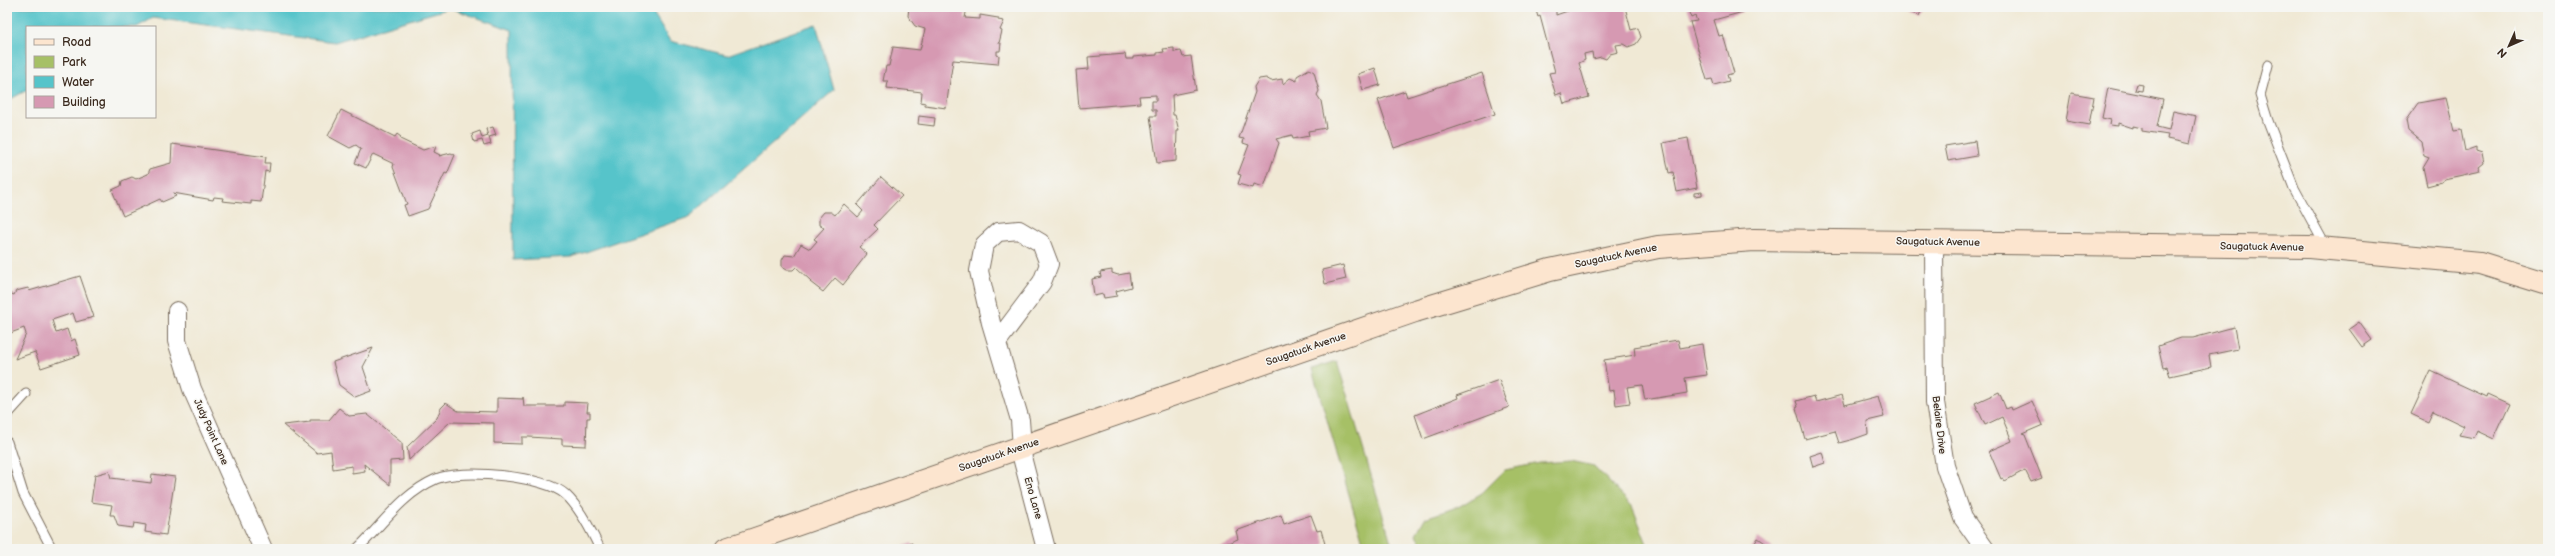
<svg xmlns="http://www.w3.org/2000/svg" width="2555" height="556" font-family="'Balsamiq Sans',sans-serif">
<rect width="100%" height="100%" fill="#f6f6f2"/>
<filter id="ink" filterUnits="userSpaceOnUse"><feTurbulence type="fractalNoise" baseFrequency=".025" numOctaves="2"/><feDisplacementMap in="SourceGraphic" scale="8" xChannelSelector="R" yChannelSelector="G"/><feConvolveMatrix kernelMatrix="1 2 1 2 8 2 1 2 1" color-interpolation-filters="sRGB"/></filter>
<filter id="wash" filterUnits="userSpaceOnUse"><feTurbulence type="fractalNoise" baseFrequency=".012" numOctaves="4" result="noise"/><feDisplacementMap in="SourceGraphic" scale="16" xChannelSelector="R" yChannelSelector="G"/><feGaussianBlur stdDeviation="0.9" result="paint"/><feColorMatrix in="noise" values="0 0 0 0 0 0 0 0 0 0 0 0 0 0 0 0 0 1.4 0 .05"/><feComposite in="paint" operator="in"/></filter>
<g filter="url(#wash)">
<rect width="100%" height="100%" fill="#f0e9d5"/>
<g fill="#a6c066" stroke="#707542">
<path d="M1337 361 1393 549H1365L1312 369Z"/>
<path d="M1571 461 1594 466 1632 506 1649 549H1423L1416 534 1425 518 1460 506 1482 493 1505 470 1540 463Z"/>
</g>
<path fill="#56c4ca" stroke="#487774" d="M7 7H649L670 41 727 55 816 24 834 90 689 217 571 257 513 260 512 30 450 8 335 42 153 18 137 27H27V90L7 101Z"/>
<g id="blocks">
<g fill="#d699b2">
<path d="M909 7H967L965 18 980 19V15L998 18V20L1004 21 1000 30 1002 31 999 43H1001L1000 51H997V55L999 56 998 64 953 60 946 108 925 105V103L921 102 922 92 887 88 888 81H883L886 66H889L893 47 920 50 925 29 915 26 908 16Z"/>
<path d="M1535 7H1556V15L1579 7H1625L1631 30 1638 28 1641 37 1636 44 1628 47 1623 44 1616 45 1618 52 1610 54 1606 59 1601 57 1593 59 1592 52 1584 54 1585 60 1579 63 1589 97 1564 104 1561 93 1556 95 1549 73 1555 72 1540 16 1538 17Z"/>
<path d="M1687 7H1748L1742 9 1743 12 1714 20 1719 36 1723 35 1734 73 1727 75 1729 81 1714 85 1712 79 1707 80 1690 22 1697 21 1695 16 1691 18Z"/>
<path d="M1899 7H1923L1919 16Z"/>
<path d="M1174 48V52L1181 51 1183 57 1191 56 1196 90 1172 95 1173 115H1175L1179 131H1177L1176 161 1157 163 1150 116H1156V110H1152V101H1156V95L1139 96 1140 103 1079 108 1076 70 1089 69 1088 57 1125 54 1126 59H1133V57L1157 55V53L1164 52 1163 49Z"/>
<path d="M1375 68 1380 85 1363 90 1358 74Z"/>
<path d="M1309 69 1314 72 1319 91 1317 95 1321 101 1326 128 1308 131 1309 136 1293 139 1292 135 1276 139 1279 143 1264 187 1254 184 1253 188 1238 184 1241 175 1238 174 1249 145 1243 143 1244 139 1239 138 1255 92 1254 87 1259 79 1266 78 1271 81 1282 79 1283 84 1290 78 1297 81V76Z"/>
<path d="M1482 73 1495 114 1394 148 1378 100 1405 91 1407 97Z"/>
<path d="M2137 84 2143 85 2142 91 2135 90Z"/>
<path d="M2108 88 2163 99 2157 127 2169 130 2173 111 2196 116 2190 144 2167 139 2168 135 2142 131V128L2133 126V128L2118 123V126L2110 125 2111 120 2102 118Z"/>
<path d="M2071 93 2094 97 2089 125 2066 121Z"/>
<path d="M2446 98 2454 131 2461 130 2465 151 2476 147V151L2482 153 2484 163 2479 167 2481 171 2444 179 2442 182 2427 186 2423 167 2429 157 2424 155 2421 142 2408 131 2406 120 2418 103Z"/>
<path d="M341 110 395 137 397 134 401 137 400 139 423 150 436 146 434 152 440 155 439 156 451 153 455 155 447 174 445 173 428 209 408 216 404 205 407 204 393 167 394 164 373 154 366 168 355 163 361 149 356 145 350 148 328 136Z"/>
<path d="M919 116 935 118 934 126 918 124Z"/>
<path d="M493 127 496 135 489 137 491 144 484 146 482 140 474 142 472 134 480 131 482 138 488 136 486 129Z"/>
<path d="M1688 138 1697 188 1677 192 1673 172 1669 173 1663 143Z"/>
<path d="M1975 141 1977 156 1948 161 1945 146Z"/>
<path d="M172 144 266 157 265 163H270L269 172 265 171 261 202 251 201V204L222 201 223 198 214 197 213 200 173 193 176 196 162 202 160 199 123 216 112 190 121 186 122 181 132 177 136 179 148 174 150 169 171 163Z"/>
<path d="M881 177 902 196 874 225 878 229 859 247 867 254 843 285 835 278 823 292 810 282 811 281 796 267 793 270H787L782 267V260L785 255 794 256 801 244 810 249 817 241 814 239 824 228 819 225V218L824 212H831L835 215 844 204 858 217 863 211 857 205Z"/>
<path d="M1702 192V195L1694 196V193Z"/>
<path d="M1343 265 1346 279 1325 284 1322 270Z"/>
<path d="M1112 270V273L1118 275 1129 273 1131 287 1116 291 1117 296 1104 298 1103 294 1094 296 1092 279 1101 277 1100 272Z"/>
<path d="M80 276 94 317 76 322 73 313 52 320 56 333 67 329 71 341 75 339 80 355 41 368 35 352 15 359 26 334 24 328 8 334 7 292 14 295 16 291 28 288 29 291Z"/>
<path d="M2359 322 2372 340 2362 347 2349 329Z"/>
<path d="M2234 327 2238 349 2209 355 2211 367 2170 376 2167 367 2163 368 2158 346 2181 338H2193Z"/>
<path d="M1678 340 1680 348 1702 344 1707 375 1685 378 1687 393 1645 400 1642 385 1627 387 1630 403 1616 405 1614 390 1609 391 1604 360 1635 355 1634 347Z"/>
<path d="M373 348 363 367 371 391 355 397 339 385 333 362Z"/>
<path d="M2431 371 2487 397 2488 394 2510 404 2494 439 2477 431 2474 438 2459 435 2464 426 2433 411 2428 422 2411 414Z"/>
<path d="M1499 380 1509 407 1423 439 1415 415 1458 398 1457 395Z"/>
<path d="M1999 392 2006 409 2011 407 2012 410 2032 401 2043 425 2022 434 2025 435 2042 478 2031 482 2025 470 2005 481 2003 478 2001 479 1989 451 2012 441 2002 417 1985 425 1975 403Z"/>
<path d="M1842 395 1845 405 1878 396 1884 417 1867 421 1868 434 1854 439 1839 443 1835 431 1805 439 1796 408 1798 407 1796 401 1814 396 1816 402Z"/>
<path d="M523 397 524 406H564V402L588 403 587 412H590V418H587L586 446 562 445V439L529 437H522V444L494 443V423L450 422 409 460 407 447 437 418 441 408 446 403 458 411 497 412V398L523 399Z"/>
<path d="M339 408 349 416 367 414 402 443 403 460 390 461V485L364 464 365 471 352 473V466L333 469 331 451 317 453 283 425 310 422V420H329Z"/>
<path d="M1822 452 1825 463 1813 467 1810 456Z"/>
<path d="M109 471 111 478 151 483 152 474 175 477 166 535 145 532 146 525 134 523 133 528 118 526 114 515H110L112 505 91 502 95 475Z"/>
<path d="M1281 515 1284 524 1311 515 1317 531 1321 530 1325 544 1322 545 1323 549H1212L1238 539 1236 531Z"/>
<path d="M1758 538 1774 549H1751Z"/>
<path d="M912 543 914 549H896Z"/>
</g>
</g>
</g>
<g filter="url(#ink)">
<use href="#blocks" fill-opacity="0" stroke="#7a6d5e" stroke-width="1"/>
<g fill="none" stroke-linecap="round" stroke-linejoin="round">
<g stroke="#7a6d5e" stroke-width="11">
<g id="service">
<path d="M2268 65 2260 95 2268 121 2294 188 2326 247"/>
<path d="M7 415 26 394"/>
<path d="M7 442 23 493 52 549"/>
<path d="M357 549C383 524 402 494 436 479 461 468 547 476 566 495 580 508 592 532 600 549"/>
</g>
</g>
<g stroke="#7a6d5e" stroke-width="20">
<g id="minor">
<path d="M1934 243 1935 402 1945 466 1963 518 1985 549"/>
<path d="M177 311V341L192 389 263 549"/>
<path d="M997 342 1042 282 1049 264 1041 243 1019 230 998 232 984 245 979 271 991 323 1020 420 1023 461 1046 549"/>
</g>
</g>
<g stroke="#7a6d5e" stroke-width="24">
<path id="secondary" d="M726 549 1415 311 1550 270 1658 247 1754 240 2309 247 2480 263 2548 284"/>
</g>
<use href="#service" stroke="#fff" stroke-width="9"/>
<use href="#minor" stroke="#fff" stroke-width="18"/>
<use href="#secondary" stroke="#fce5cf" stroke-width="22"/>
</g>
</g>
<g text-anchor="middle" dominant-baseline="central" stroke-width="3" stroke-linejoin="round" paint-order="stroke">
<g font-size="10" fill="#3b2a1e" stroke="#f6f6f2">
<text transform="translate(1938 242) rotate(1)">Saugatuck Avenue</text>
<text transform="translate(2262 247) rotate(1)">Saugatuck Avenue</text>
<text transform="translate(1616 256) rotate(-12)">Saugatuck Avenue</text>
<text transform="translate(1306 349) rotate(-19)">Saugatuck Avenue</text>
<text transform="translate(1939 425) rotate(83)">Belaire Drive</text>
<text transform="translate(211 432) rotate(66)">Judy Point Lane</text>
<text transform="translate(999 455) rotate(-19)">Saugatuck Avenue</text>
<text transform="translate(1033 498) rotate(74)">Eno Lane</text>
</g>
</g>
<rect width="2555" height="556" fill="none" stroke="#f6f6f2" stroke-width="24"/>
<rect x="26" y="26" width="130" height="92" fill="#f6f6f2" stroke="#aba49d"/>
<rect x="34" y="39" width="20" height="6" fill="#fce5cf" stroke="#aba49d"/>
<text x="62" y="46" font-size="12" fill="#3b2a1e">Road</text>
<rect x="34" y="56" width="20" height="12" fill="#a6c066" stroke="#aba49d"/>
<text x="62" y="66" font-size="12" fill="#3b2a1e">Park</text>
<rect x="34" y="76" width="20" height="12" fill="#56c4ca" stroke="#aba49d"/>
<text x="62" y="86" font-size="12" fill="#3b2a1e">Water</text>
<rect x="34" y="96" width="20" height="12" fill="#d699b2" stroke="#aba49d"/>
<text x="62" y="106" font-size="12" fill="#3b2a1e">Building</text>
<g transform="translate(2509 46) rotate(225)" stroke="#f6f6f2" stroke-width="3" paint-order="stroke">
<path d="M0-3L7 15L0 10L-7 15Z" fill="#3b2a1e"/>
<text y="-6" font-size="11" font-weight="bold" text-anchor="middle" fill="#3b2a1e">N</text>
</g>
</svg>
